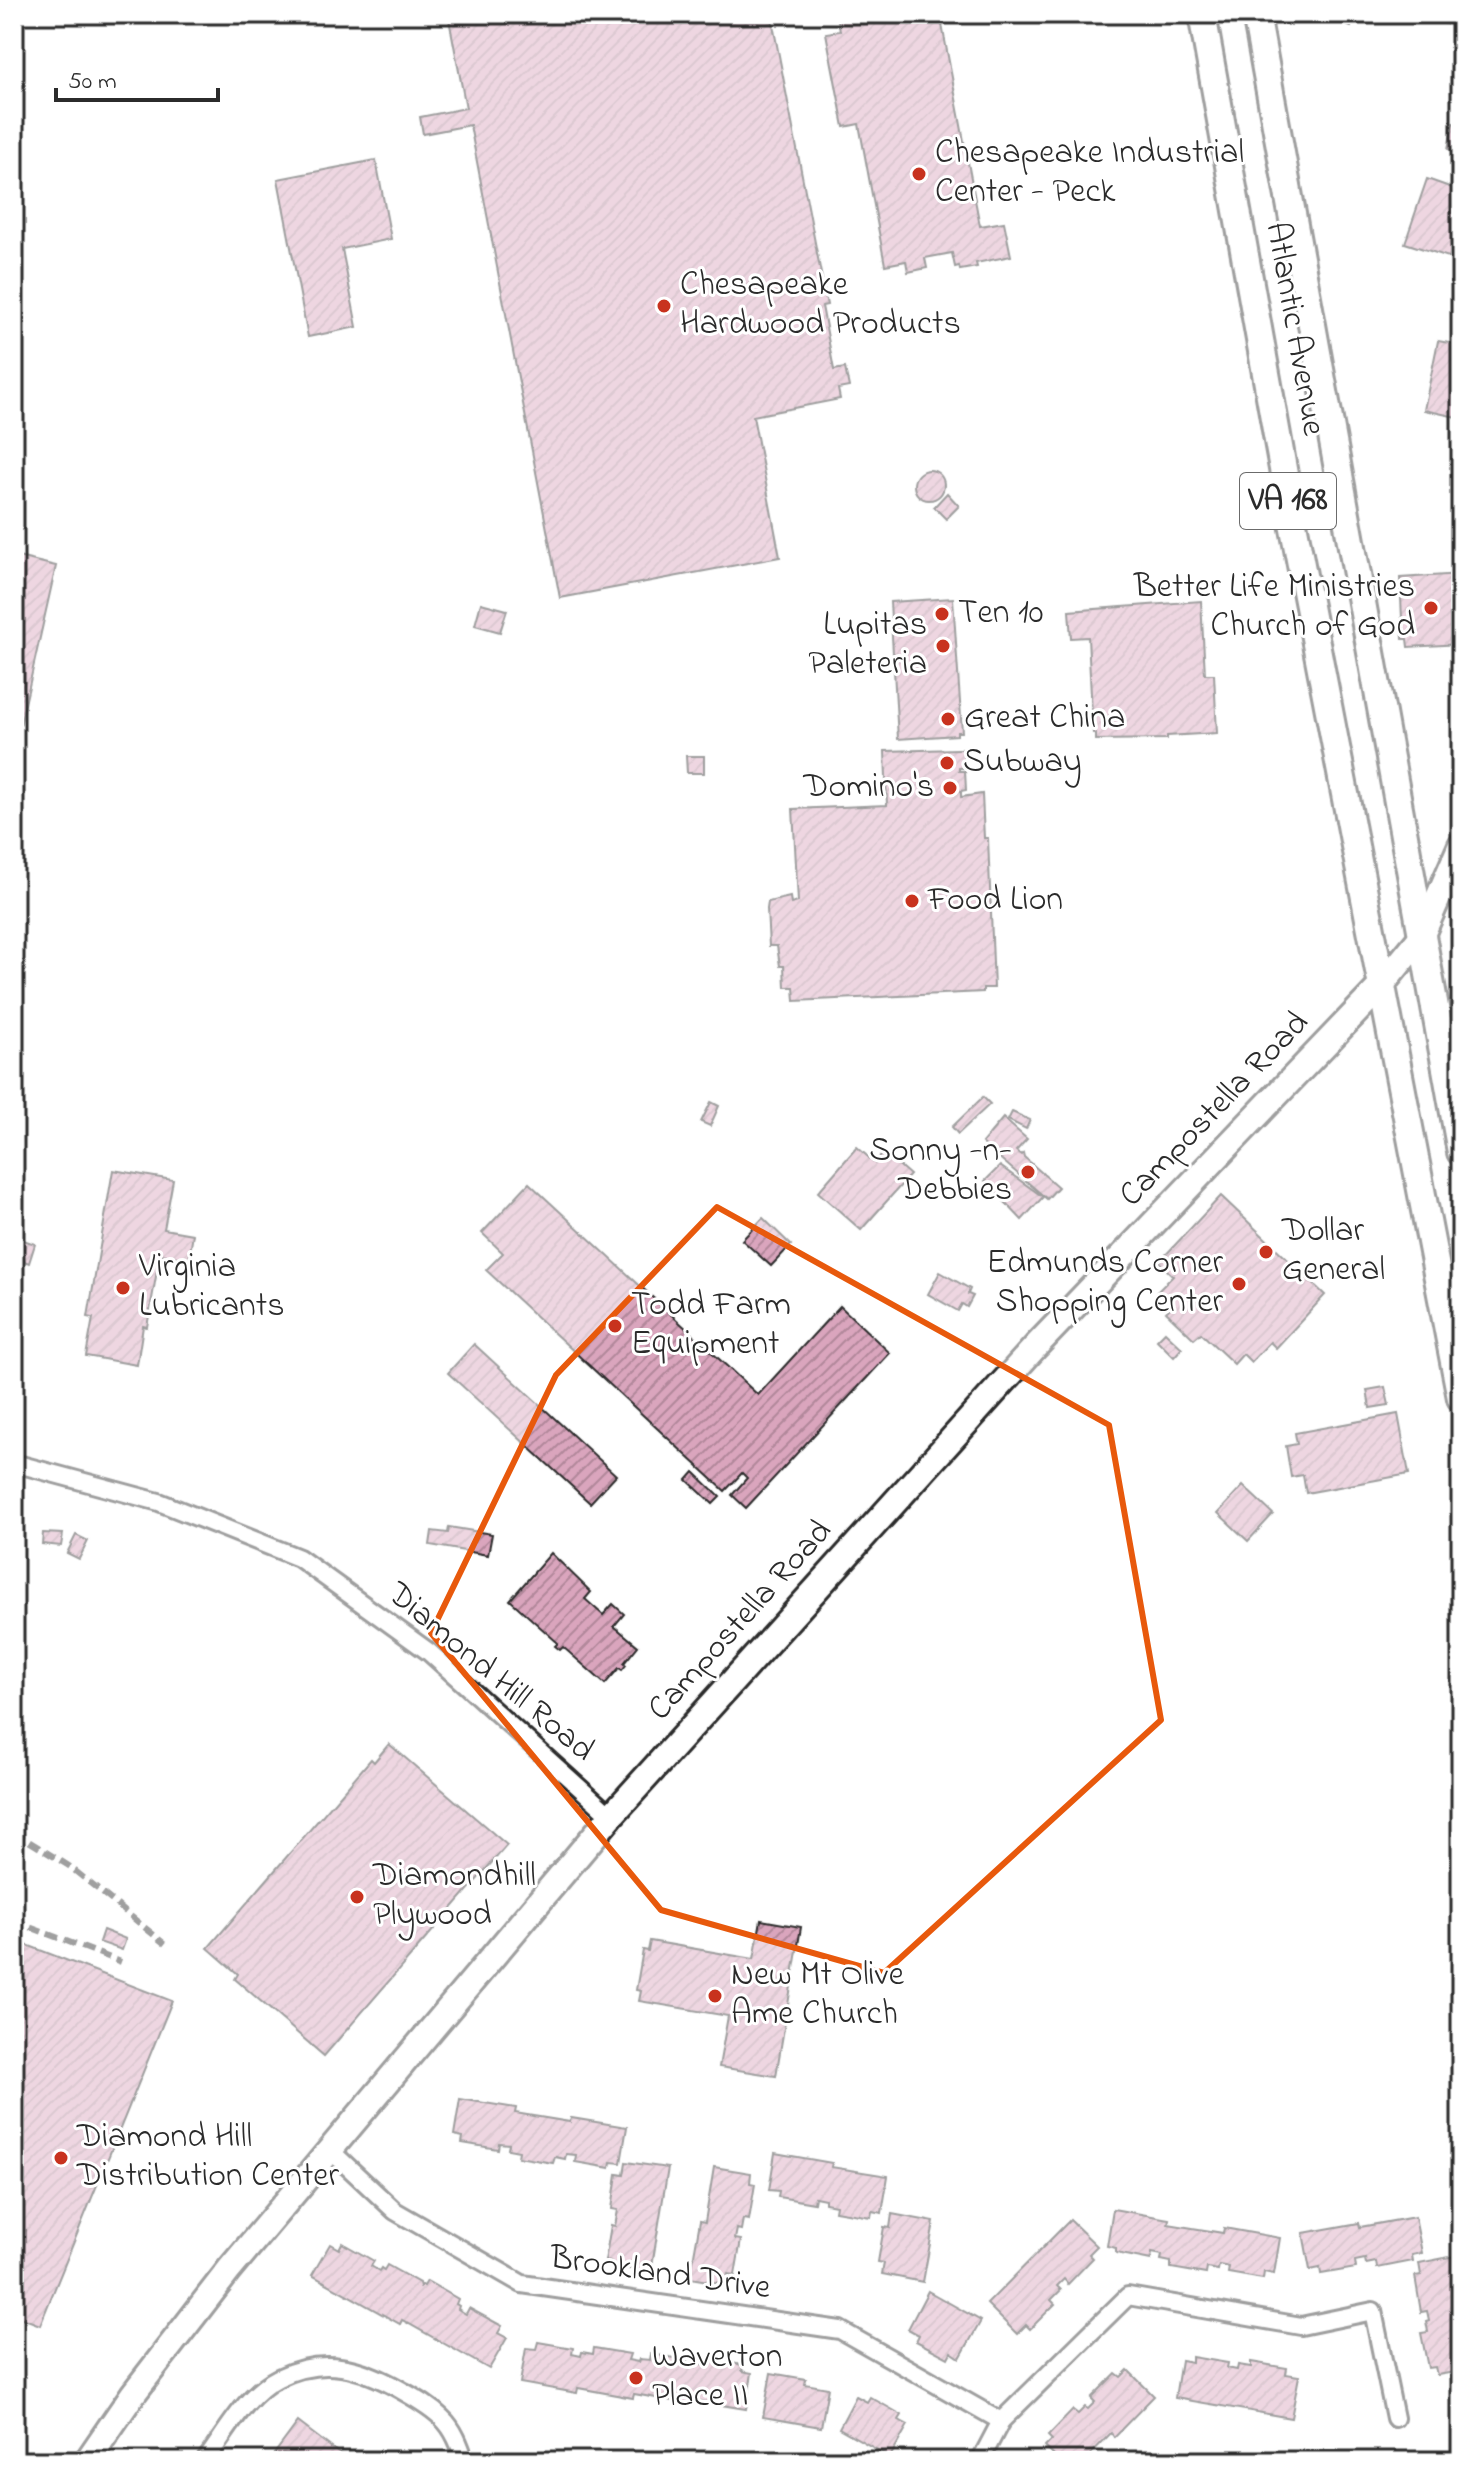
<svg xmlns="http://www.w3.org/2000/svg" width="1475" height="2475" font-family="'Indie Flower',sans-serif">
<defs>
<pattern id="building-hatch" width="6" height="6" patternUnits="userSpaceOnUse" patternTransform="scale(2)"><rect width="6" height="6" fill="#daa5bd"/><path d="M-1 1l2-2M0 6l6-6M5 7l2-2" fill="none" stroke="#b1879a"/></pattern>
</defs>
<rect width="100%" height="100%" fill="#fff"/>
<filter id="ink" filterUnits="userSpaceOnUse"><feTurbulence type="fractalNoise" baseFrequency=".0125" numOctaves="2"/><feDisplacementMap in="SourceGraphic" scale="16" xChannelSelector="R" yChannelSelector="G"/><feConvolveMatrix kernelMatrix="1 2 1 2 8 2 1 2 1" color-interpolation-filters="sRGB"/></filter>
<g filter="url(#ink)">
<g fill="url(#building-hatch)" stroke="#2b2b2b" stroke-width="2">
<path d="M448 14H771L827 305 822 306 834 370 845 368 849 387 838 389 840 399 753 416 780 557 560 598 470 125 423 134 420 117 466 108Z"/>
<path d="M837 14H940L980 226 1004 222 1011 256 976 263 977 267 960 270 959 266 955 267 952 253 925 258 927 268 908 272 906 261 885 265 859 124 844 127 826 33 840 31Z"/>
<path d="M1343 14H1355L1351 27 1340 23Z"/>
<path d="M1442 14H1461L1457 27 1440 22Z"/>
<path d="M1453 123 1461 125V151L1448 149Z"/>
<path d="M376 160 391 239 342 249 357 327 308 337 278 179Z"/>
<path d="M1427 179 1461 191V261L1405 243Z"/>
<path d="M1438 341 1461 345V418L1424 410Z"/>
<circle cx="929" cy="485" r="15"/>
<path d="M947 493 959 506 946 519 934 507Z"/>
<path d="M14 556 56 566 14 753Z"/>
<path d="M1461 574V644L1408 647 1407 639H1403L1400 578Z"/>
<path d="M953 598 962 732H957V735L898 739 890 602Z"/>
<path d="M1201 601 1205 674H1214L1217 733 1167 736V739L1096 740V734H1093L1088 637 1071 638 1069 611Z"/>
<path d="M481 603 507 610 500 632 475 625Z"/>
<path d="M958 749H963L965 768H959V771H965L966 790 961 791V797L982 794 984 838H988L994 988H983V992L795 1001 794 987H785L784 966H780L777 946H769L767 909 768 902 790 897 791 904 798 902 793 809 887 805 885 751Z"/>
<path d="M686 756H704V773H687Z"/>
<path d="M983 1097 990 1104 958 1134 952 1127Z"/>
<path d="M711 1102 719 1106 710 1126 701 1122Z"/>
<path d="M1012 1112 1030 1120 1026 1129 1008 1120Z"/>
<path d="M1003 1118 1027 1139 1016 1151 1021 1155 1023 1153 1024 1157 1058 1187 1047 1199 982 1143Z"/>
<path d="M857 1147 875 1163 884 1152 910 1175 861 1230 818 1192Z"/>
<path d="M1000 1166 1043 1197 1022 1220 985 1181Z"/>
<path d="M113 1170 173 1180 164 1229 193 1234 189 1259 160 1254 147 1327 143 1326 137 1365 86 1356 93 1318 88 1317Z"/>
<path d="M529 1183 758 1395 840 1306 890 1353 746 1508 732 1495 747 1478 742 1473 725 1491 486 1270 503 1253 482 1233Z"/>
<path d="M1221 1196 1325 1295 1276 1348 1270 1342 1251 1362 1243 1354 1234 1364 1201 1333 1194 1339 1166 1312 1172 1306 1157 1292 1173 1276 1159 1262Z"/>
<path d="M763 1218 791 1245 771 1266 742 1240Z"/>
<path d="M15 1237 35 1244 29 1263 14 1257Z"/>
<path d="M940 1272 970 1289 968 1294 973 1296 967 1307 962 1304 958 1311 928 1294Z"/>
<path d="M1165 1332 1182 1348 1174 1357 1157 1340Z"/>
<path d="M474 1344 616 1475 590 1503 448 1373Z"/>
<path d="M1385 1387 1389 1405 1370 1408 1367 1390Z"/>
<path d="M1398 1414 1409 1474 1306 1493 1303 1475 1291 1477 1286 1446 1297 1444 1295 1433Z"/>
<path d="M694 1472 720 1497 713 1504 687 1480Z"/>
<path d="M1243 1486 1273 1514 1248 1541 1218 1513Z"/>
<path d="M449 1527 492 1534 488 1555 430 1545 432 1531 448 1533Z"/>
<path d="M43 1533 63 1534 61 1546 42 1544Z"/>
<path d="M76 1535 88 1541 79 1559 67 1553Z"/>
<path d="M551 1553 591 1592 585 1599 603 1615 613 1604 624 1614 614 1626 638 1646 624 1663 626 1665 622 1670 619 1668 605 1684 563 1647 560 1650 555 1646 558 1643 510 1600Z"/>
<path d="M389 1744 507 1845 324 2056 235 1979 238 1974 208 1948 371 1759 374 1762Z"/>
<path d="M761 1920 801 1927 776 2076 719 2067 728 2016 639 2001 641 1991 636 1990 643 1950 648 1951 650 1941 754 1959Z"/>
<path d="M103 1930 126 1939 122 1950 99 1942Z"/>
<path d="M14 1940 172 2001 40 2325 14 2315Z"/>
<path d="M460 2099 516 2108 515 2113 570 2122 571 2118 627 2127 621 2163 611 2162 610 2168 575 2162 576 2155 566 2154 565 2159 555 2157 553 2163 518 2157 519 2151 508 2149 509 2144 499 2143 498 2149 462 2143 463 2137 454 2135Z"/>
<path d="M775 2153 832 2163 831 2167 888 2176 882 2213 872 2211 871 2217 835 2211 836 2205 825 2203V2199L815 2197 814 2203 778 2197 779 2191 769 2190Z"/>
<path d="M626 2162 668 2168 651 2272 611 2266V2262L605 2261 611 2225 615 2226 618 2210 612 2209 617 2174 624 2175Z"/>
<path d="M714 2167 751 2173 750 2183 755 2184 749 2220 743 2219 741 2230 737 2229 735 2239 741 2240 735 2275 728 2274 726 2284 690 2278 700 2221 705 2222Z"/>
<path d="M1113 2209 1169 2219 1168 2224 1223 2233 1224 2228 1280 2238 1274 2274 1264 2272 1263 2279 1228 2273 1229 2267 1219 2265 1218 2270 1207 2268 1206 2274 1171 2268V2262L1161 2260 1162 2255 1152 2253 1151 2260 1116 2253V2248L1107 2246Z"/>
<path d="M892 2214 934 2222 923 2282 882 2274 884 2263 878 2262 884 2227 890 2228Z"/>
<path d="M1415 2217 1422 2253 1412 2255 1413 2261 1377 2268 1376 2262 1366 2264 1365 2259 1355 2261 1356 2268 1321 2274 1320 2268 1310 2270 1303 2233 1359 2223 1360 2227Z"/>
<path d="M1070 2220 1097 2246 1089 2254 1093 2258 1068 2284 1064 2279 1057 2286 1061 2290 1051 2300 1055 2304 1030 2329 1026 2325 1017 2334 987 2304Z"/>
<path d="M342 2243 374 2261 371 2266 379 2271 381 2268 384 2270 387 2265 419 2283 420 2287 421 2285 424 2286 427 2281 458 2299 456 2304 459 2306 458 2309 466 2314 469 2308 502 2326 498 2333 507 2338 489 2369 402 2320 400 2324 312 2275 330 2244 339 2249Z"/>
<path d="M1455 2256 1461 2289V2371L1437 2375 1435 2367 1428 2368 1421 2333 1428 2332 1426 2321 1429 2320 1427 2311 1421 2312 1415 2276 1421 2275 1419 2263Z"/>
<path d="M928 2291 981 2321 960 2358 951 2352 948 2358 916 2341 919 2335 908 2329Z"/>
<path d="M538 2342 573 2348 572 2354 581 2356 582 2352 593 2354 594 2348 630 2354 628 2360 638 2362 639 2359 650 2360 651 2354 687 2360 685 2366 695 2368 696 2363 706 2365 708 2359 743 2365 742 2371 752 2373 746 2409 691 2400 690 2404 634 2394 633 2398 578 2388 577 2393 520 2383 526 2348 536 2349Z"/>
<path d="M1192 2357 1228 2363 1227 2368 1237 2370 1238 2365 1251 2367V2362L1287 2368 1286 2374 1299 2376 1291 2418 1175 2398 1181 2360 1192 2362Z"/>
<path d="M1128 2370 1154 2396 1114 2437 1111 2433 1084 2461H1059L1045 2447 1052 2440 1048 2436 1073 2410 1078 2414 1085 2407 1088 2409 1095 2402 1091 2398 1116 2373 1121 2377Z"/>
<path d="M771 2373 806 2379 805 2384 828 2388 821 2427 763 2417Z"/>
<path d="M856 2396 867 2402 870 2397 902 2415 899 2420 908 2425 890 2457 839 2428Z"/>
<path d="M298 2422 349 2461H269Z"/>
</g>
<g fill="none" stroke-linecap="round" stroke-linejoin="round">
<g stroke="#2b2b2b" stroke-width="22">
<g id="street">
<path d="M14 1463 159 1502 299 1558 429 1652 611 1816"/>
<path d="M330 2150 395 2211 522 2284 840 2330 1001 2421"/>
<path d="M205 2461C226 2433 246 2394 278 2378 323 2356 361 2367 401 2390 415 2398 430 2406 442 2418 454 2429 460 2446 465 2461"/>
<path d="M980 2461 1001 2421 1128 2296 1301 2326 1373 2311 1395 2418"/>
</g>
</g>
<g stroke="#2b2b2b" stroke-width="30">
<path id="secondary" d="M87 2461 133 2394 229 2270 611 1816 1036 1346 1380 987 1421 937 1461 845"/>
</g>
<g stroke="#2b2b2b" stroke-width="32">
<g id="primary">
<path d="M1202 14 1288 497 1461 1398"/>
<path d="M1256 14 1461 1152"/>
</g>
</g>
<use href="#street" stroke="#fff" stroke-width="16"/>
<use href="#secondary" stroke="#fff" stroke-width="24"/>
<use href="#primary" stroke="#fff" stroke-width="26"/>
<g stroke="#2b2b2b" stroke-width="6" stroke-dasharray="12 6" stroke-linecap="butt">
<path d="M14 1832 69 1866 165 1944"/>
<path d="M14 1921 121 1962"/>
</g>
</g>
</g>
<path d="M0 0H1475V2475H0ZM717 1207 1109 1425 1161 1720 884 1973 661 1910 431 1633 556 1375Z" fill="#fff" fill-opacity=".55" fill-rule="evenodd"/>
<path fill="none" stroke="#e8590c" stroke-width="6" stroke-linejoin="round" d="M717 1207 1109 1425 1161 1720 884 1973 661 1910 431 1633 556 1375Z"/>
<g fill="#c8321e" stroke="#fff" stroke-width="3">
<circle cx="919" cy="174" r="8"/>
<circle cx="664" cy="306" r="8"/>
<circle cx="1431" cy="608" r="8"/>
<circle cx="942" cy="614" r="8"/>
<circle cx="943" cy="646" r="8"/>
<circle cx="948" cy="719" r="8"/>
<circle cx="947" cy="763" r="8"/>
<circle cx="950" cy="788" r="8"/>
<circle cx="912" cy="901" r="8"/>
<circle cx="1028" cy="1172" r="8"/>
<circle cx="1266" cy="1252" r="8"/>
<circle cx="1239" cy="1284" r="8"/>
<circle cx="123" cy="1288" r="8"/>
<circle cx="615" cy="1326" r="8"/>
<circle cx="357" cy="1897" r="8"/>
<circle cx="715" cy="1996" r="8"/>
<circle cx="61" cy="2158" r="8"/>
<circle cx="636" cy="2378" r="8"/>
</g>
<g text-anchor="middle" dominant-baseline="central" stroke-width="6" stroke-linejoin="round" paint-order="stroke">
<rect fill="#fff" stroke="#6b6b6b" stroke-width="2" x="1240" y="473" width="96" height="56" rx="6"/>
<g font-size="32" font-weight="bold" fill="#2b2b2b">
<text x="1288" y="501">VA 168</text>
</g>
<g font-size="34" fill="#2b2b2b" stroke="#fff" text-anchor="start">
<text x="935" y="154">Chesapeake Industrial<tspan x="935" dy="39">Center - Peck</tspan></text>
<text x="680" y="286">Chesapeake<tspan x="680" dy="39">Hardwood Products</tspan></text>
<text x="1415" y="588" text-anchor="end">Better Life Ministries<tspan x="1415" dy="39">Church of God</tspan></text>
<text x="958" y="614">Ten 10</text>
<text x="927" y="626" text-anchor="end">Lupitas<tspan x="927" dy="39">Paleteria</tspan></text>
<text x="964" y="719">Great China</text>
<text x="963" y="763">Subway</text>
<text x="934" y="788" text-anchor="end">Domino's</text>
<text x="928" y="901">Food Lion</text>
<text x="1012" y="1152" text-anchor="end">Sonny -n-<tspan x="1012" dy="39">Debbies</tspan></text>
<text x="1282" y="1232">Dollar<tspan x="1282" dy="39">General</tspan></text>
<text x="1223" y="1264" text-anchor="end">Edmunds Corner<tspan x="1223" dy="39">Shopping Center</tspan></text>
<text x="139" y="1268">Virginia<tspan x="139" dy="39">Lubricants</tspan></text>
<text x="631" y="1306">Todd Farm<tspan x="631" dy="39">Equipment</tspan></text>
<text x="373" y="1877">Diamondhill<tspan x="373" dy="39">Plywood</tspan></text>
<text x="731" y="1976">New Mt Olive<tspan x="731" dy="39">Ame Church</tspan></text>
<text x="77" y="2138">Diamond Hill<tspan x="77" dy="39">Distribution Center</tspan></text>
<text x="652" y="2358">Waverton<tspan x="652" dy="39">Place II</tspan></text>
</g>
<g font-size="34" fill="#2b2b2b" stroke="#fff">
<text transform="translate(1294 329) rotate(80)">Atlantic Avenue</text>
<text transform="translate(1215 1110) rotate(-46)">Campostella Road</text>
<text transform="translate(741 1621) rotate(-48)">Campostella Road</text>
<text transform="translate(490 1673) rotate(40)">Diamond Hill Road</text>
<text transform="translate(660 2274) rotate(8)">Brookland Drive</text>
</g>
</g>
<rect width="1475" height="2475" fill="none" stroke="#fff" stroke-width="48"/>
<rect x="24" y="24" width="1427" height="2427" fill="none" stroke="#2b2b2b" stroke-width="3" filter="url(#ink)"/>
<path d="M56 88v12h162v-12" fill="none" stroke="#2b2b2b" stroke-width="4"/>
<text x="68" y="88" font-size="24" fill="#2b2b2b" stroke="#ffffff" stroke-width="6" paint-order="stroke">50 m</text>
</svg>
